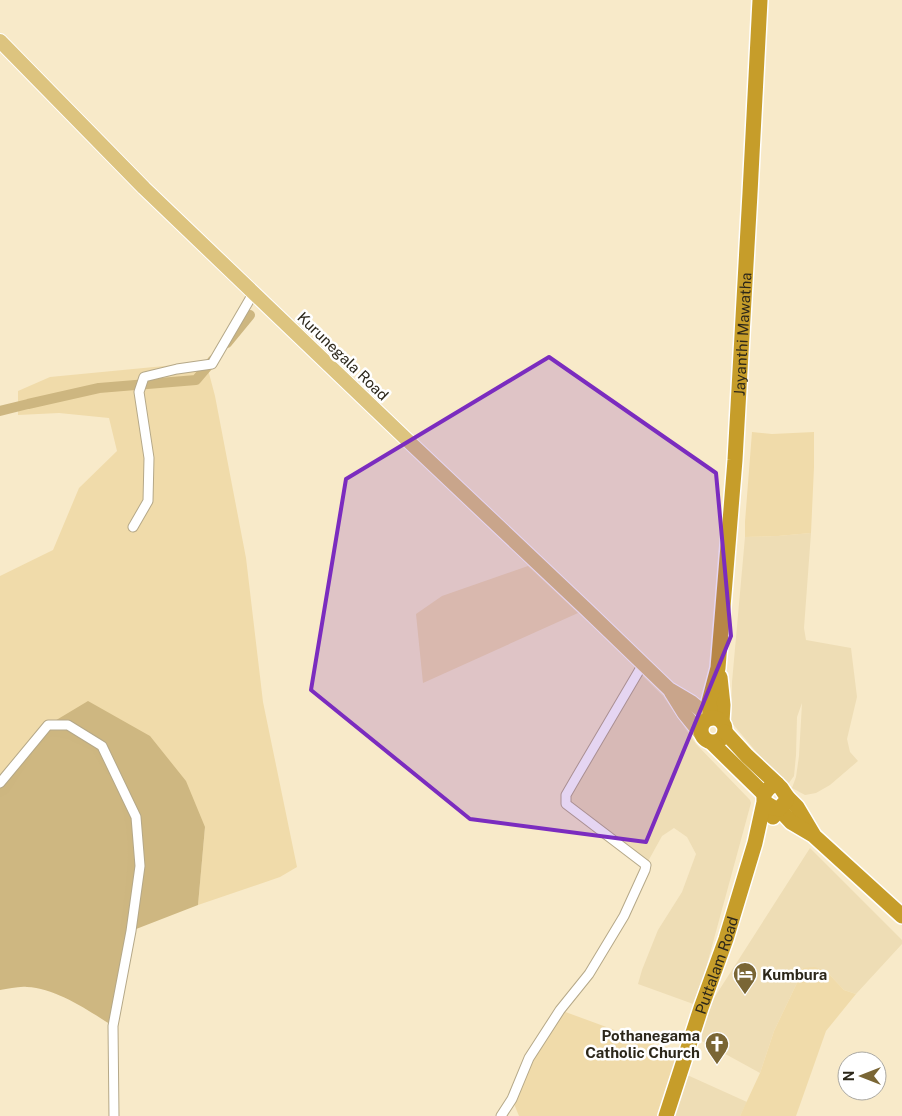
<svg xmlns="http://www.w3.org/2000/svg" width="902" height="1116" font-family="'Public Sans',sans-serif">
<rect width="100%" height="100%" fill="#f8eac9"/>
<g fill="#eeddb5">
<path d="M811 533 804 628 806 640 851 648 857 697 847 739 850 752 858 761 830 785 816 793 805 795 792 788 796 777 799 756 802 703 797 717 796 755 794 776 786 787 731 722 732 682 745 537 778 536Z"/>
<path d="M642 675 663 696 696 744 750 800 751 803 696 1005 638 984 642 970 658 930 682 892 696 854 687 837 674 828 662 836 646 865 566 804 577 776Z"/>
<path d="M810 848 902 940V944L856 994 844 990 827 972 803 968 796 985 774 1031 760 1073 698 1039 707 1009Z"/>
<path d="M685 1074 747 1102 740 1116H672Z"/>
</g>
<g fill="#f0dbaa">
<path d="M206 362 215 396 246 558 263 702 297 867 280 877 198 905 205 827 0 783V576L53 550 79 488 117 451 109 418 59 413 18 415V391L50 377Z"/>
<path d="M752 432 772 434 814 432V467L811 533 778 536 745 537V522Z"/>
<path d="M528 566 578 613 423 683 416 614 442 596Z"/>
<path d="M815 967 827 972 844 990 856 994 826 1031 796 1116H740L760 1073 774 1031 796 985 803 968Z"/>
<path d="M560 1010 680 1054 659 1116H519L512 1099Z"/>
</g>
<path fill="#ceb781" d="M88 701 150 736 186 781 205 827 198 905 131 931 113 1026C89 1011 56 988 27 987 19 986 9 989 0 990V783L48 725Z"/>
<g fill="none" stroke-linecap="round" stroke-linejoin="round">
<g stroke="#cdb680" stroke-width="10">
<path d="M227 343 250 315"/>
<path d="M0 411 28 404 99 388 196 380 213 360"/>
<path d="M37 741 45 734 52 731 69 734 96 747 110 770"/>
<path d="M0 792 5 789 27 755"/>
<path d="M125 933C130 889 140 843 125 801"/>
</g>
<g stroke="#b5a888" stroke-width="11">
<g id="street">
<path d="M133 527 148 501 149 458 139 392 144 377 177 369 212 364 254 292"/>
<path d="M0 783 48 725H68L102 746 136 817 140 866 131 931 113 1026 114 1116"/>
<path d="M501 1116 512 1099 529 1058 560 1010 589 974 624 916 645 870 646 865 566 804V795L577 776 643 664"/>
</g>
</g>
<g stroke="#fff" stroke-width="16">
<g id="primary">
<path d="M0 41 144 188 404 437 586 609 669 689 691 702 702 711 707 720"/>
<path d="M671 692 684 713 701 734"/>
</g>
</g>
<g stroke="#fff" stroke-width="18">
<g id="highway">
<path d="M720 677 723 705 722 722"/>
<path id="s1" d="M711 718 709 702 718 668 735 460 750 193 760 0"/>
<circle cx="713" cy="730" r="12"/>
<path d="M725 732 747 756 777 784"/>
<path d="M712 743 764 794"/>
<path d="M787 797 797 807 813 834"/>
<path d="M773 817 779 809 791 822 813 835 902 916"/>
<path id="s2" d="M666 1116 701 1008 726 939 755 843 764 802V794L768 789 773 785 777 784 781 788 787 797 786 801 779 809 774 808 764 802"/>
</g>
</g>
<use href="#street" stroke="#fff" stroke-width="9"/>
<use href="#primary" stroke="#ddc47f" stroke-width="14"/>
<use href="#highway" stroke="#c69d2a" stroke-width="15"/>
</g>
<path fill="#7b2cbf" fill-opacity="0.2" stroke="#7b2cbf" stroke-width="4" stroke-linejoin="round" d="M549 357 716 473 731 636 646 842 470 819 311 690 346 479Z"/>
<defs>
<g id="hotel-pin" transform="scale(1.25)"><path d="M0 17L-7.5 6A9.5 9.5 0 1 1 7.5 6Z" fill="#7a6635" stroke="#fff"/><path d="M-6-4.5h1.5V1H6V5H4.5V3h-9V5H-6ZM-4 0a1.8 1.8 0 1 1 3.6 0ZM.5 0V-2.5h3Q6-2.5 6 0Z" fill="#fff"/></g>
<g id="church-pin" transform="scale(1.25)"><path d="M0 17L-7.5 6A9.5 9.5 0 1 1 7.5 6Z" fill="#7a6635" stroke="#fff"/><path d="M-1.2-6h2.4v3.5h3.3v2.4h-3.3V6h-2.4V-.1h-3.3v-2.4h3.3Z" fill="#fff"/></g>
</defs>
<g fill-rule="evenodd">
<use href="#hotel-pin" x="745" y="974"/>
<use href="#church-pin" x="717" y="1044"/>
</g>
<g text-anchor="middle" dominant-baseline="central" stroke-width="5" stroke-linejoin="round" paint-order="stroke">
<g font-size="15" fill="#2c271a" stroke="#fff">
<text stroke="none"><textPath href="#s1" startOffset="386">Jayanthi Mawatha</textPath></text>
<text transform="translate(343 356) rotate(44)">Kurunegala Road</text>
<text stroke="none"><textPath href="#s2" startOffset="159">Puttalam Road</textPath></text>
</g>
<g font-size="15" font-weight="bold" fill="#2c271a" stroke="#fff" text-anchor="start">
<text x="762" y="974">Kumbura</text>
<text x="700" y="1035" text-anchor="end">Pothanegama<tspan x="700" dy="17">Catholic Church</tspan></text>
</g>
</g>
<g transform="translate(862 1076) rotate(270)"><circle r="24" fill="#ffffff" stroke="#aba9a3"/>
<path d="M0-4L9 19L0 12L-9 19Z" fill="#7a6635"/>
<text y="-8" font-size="14" font-weight="bold" text-anchor="middle" fill="#2c271a">N</text>
</g>
</svg>
